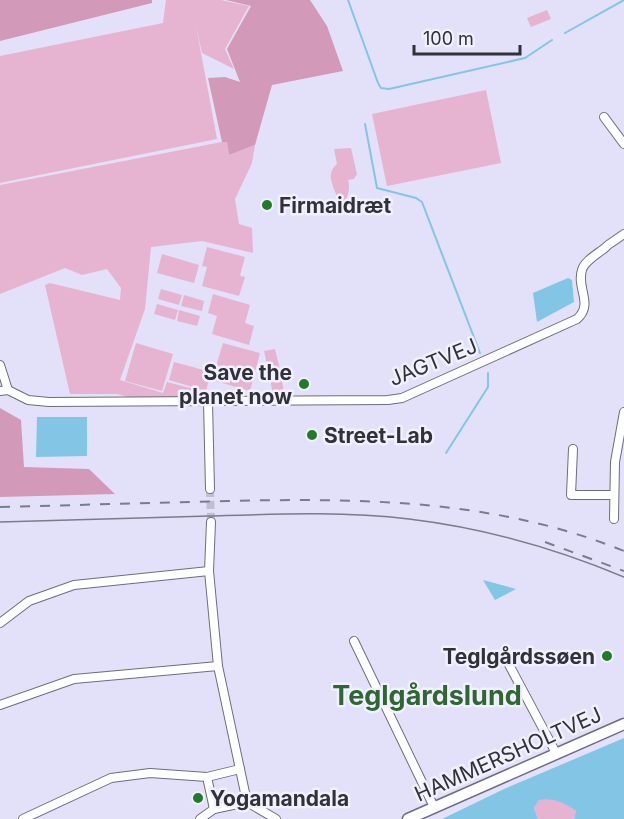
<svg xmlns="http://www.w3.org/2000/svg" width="624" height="819" font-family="Inter,sans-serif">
<rect width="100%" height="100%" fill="#e2e1f9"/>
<g fill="#e6b4d0">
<path d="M166 0H221L249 6 225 49 234 69 202 53 196 26 217 139 0 183V56L163 23Z"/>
<path d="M547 10 551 19 531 27 527 18Z"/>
<path d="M486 90 501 163 387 186 372 114Z"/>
<path d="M227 141 229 155 255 145 252 163 235 199 239 224 252 228 253 253 202 241 151 247 145 309 120 380 163 393 167 382 206 392 204 398 135 399 117 394H70L45 285 50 283 120 300 121 288 107 269 82 275 65 268 0 294V185Z"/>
<path d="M351 148 357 174 354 179 348 180C352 193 344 204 337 214 336 208 338 199 336 194 332 183 326 173 337 164L334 149Z"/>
<path d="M207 247 245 257 240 276 245 277 239 296 202 286 207 267 202 266Z"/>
<path d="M162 254 199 265 194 283 157 273Z"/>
<path d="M161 289 182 295 179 305 158 299Z"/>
<path d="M213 294 250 305 245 323 254 326 249 345 212 334 217 316 208 313Z"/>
<path d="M184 295 204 301 202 311 181 306Z"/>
<path d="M157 304 178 310 175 320 154 314Z"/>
<path d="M179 310 200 316 197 326 177 321Z"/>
<path d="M136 343 173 354 162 391 125 381Z"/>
<path d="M223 343 260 353 250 391 212 380Z"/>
<path d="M275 349 280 370 269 372 264 351Z"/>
<path d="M174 362 211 372 206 391 169 380Z"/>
<path d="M280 371 284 392 273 395 269 373Z"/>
<path d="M552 799 565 803 576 811 574 819H538L534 808 539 800Z"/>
</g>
<g fill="#d399b9">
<path d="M0 0H152V3L0 41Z"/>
<path d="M226 0H310L327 26 343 71 272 85 255 145 229 155 227 142H222L208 78 225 77 240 82 227 49 251 6Z"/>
<path d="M0 408 21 420 24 467 89 469 115 494 0 497Z"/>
</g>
<g fill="#83c5e5">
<path d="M568 278 572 280 574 302 537 322 533 293Z"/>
<path d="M37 417H87V456L36 457Z"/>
<path d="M483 580 516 589 495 600Z"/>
<path d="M624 738V819H574L576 811C563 802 555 798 539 800L534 808 538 819H442L504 789Z"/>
</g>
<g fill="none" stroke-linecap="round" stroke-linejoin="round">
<g stroke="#83c5e5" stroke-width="2">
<path d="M348 0 378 83 381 88 389 89 525 58 552 40"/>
<path d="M565 33 624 0"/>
<path d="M365 124 377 188 416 198 422 202 480 353"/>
<path d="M446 453 488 387V373"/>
</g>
<path stroke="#bfbed3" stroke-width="8" stroke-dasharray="8 4" stroke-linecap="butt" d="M210 489 211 522"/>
<g stroke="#6d6c81" stroke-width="10">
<g id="minor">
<path d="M604 117 624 144"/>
<path d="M608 245 624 234"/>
<path d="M0 365 8 390"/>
<path d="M0 391 8 390 28 400 49 402 388 400 402 398 577 319C594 304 576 288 582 270 584 261 599 253 606 247"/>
<path d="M208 402 210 489"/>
<path d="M573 449 571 495H614"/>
<path d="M614 519 615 462 624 412"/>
<path d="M211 522 209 571 218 666 247 802 276 819"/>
<path d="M0 623 29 601 74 585 209 571"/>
<path d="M354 641 434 807"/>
<path d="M506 659 556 753"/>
<path d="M0 705 74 679 218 666"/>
<path d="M207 777 214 809"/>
<path d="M23 819 111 778 150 773 207 777 240 769"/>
<path d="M200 819 214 809 247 802"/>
</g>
</g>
<g stroke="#6d6c81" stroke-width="13">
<path id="tertiary" d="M408 819 624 724"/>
</g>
<use href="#minor" stroke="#fff" stroke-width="8"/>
<use href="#tertiary" stroke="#fff" stroke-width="10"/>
<path stroke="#7c7b8b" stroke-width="1.5" d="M0 522C70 520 140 518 209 516 276 514 343 511 409 519 484 528 555 548 624 577"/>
<g stroke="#7c7b8b" stroke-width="2" stroke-dasharray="10 10" stroke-linecap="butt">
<path d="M0 507C76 505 151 503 227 501 362 498 496 499 624 551"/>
<path d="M545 542 624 571"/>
</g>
</g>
<g fill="#217b29" stroke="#f0f0fe" stroke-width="2">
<circle cx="267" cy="205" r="6"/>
<circle cx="304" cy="384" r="6"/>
<circle cx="312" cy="435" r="6"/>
<circle cx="607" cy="656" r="6"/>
<circle cx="198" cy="798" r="6"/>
</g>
<g text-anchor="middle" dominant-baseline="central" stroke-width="5" stroke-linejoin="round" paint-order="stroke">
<g font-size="21" font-weight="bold" fill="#31313a" stroke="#f0f0fe" text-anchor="start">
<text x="279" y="205">Firmaidræt</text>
<text x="292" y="372" text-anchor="end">Save the<tspan x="292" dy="24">planet now</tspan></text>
<text x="324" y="435">Street-Lab</text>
<text x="595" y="656" text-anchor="end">Teglgårdssøen</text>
<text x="210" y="798">Yogamandala</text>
</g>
<g font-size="21" fill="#31313a" stroke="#f0f0fe">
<text transform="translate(433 362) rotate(-22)">JAGTVEJ</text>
<text transform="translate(508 754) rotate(-24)">HAMMERSHOLTVEJ</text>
</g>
<g font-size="27" font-weight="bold" fill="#2f6631" stroke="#f0f0fe">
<text x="427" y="695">Teglgårdslund</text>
</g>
</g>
<path d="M414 45v9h106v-9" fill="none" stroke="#31313a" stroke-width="3"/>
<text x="423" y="45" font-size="18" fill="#31313a" stroke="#f0f0fe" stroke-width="4.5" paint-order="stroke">100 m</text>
</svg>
